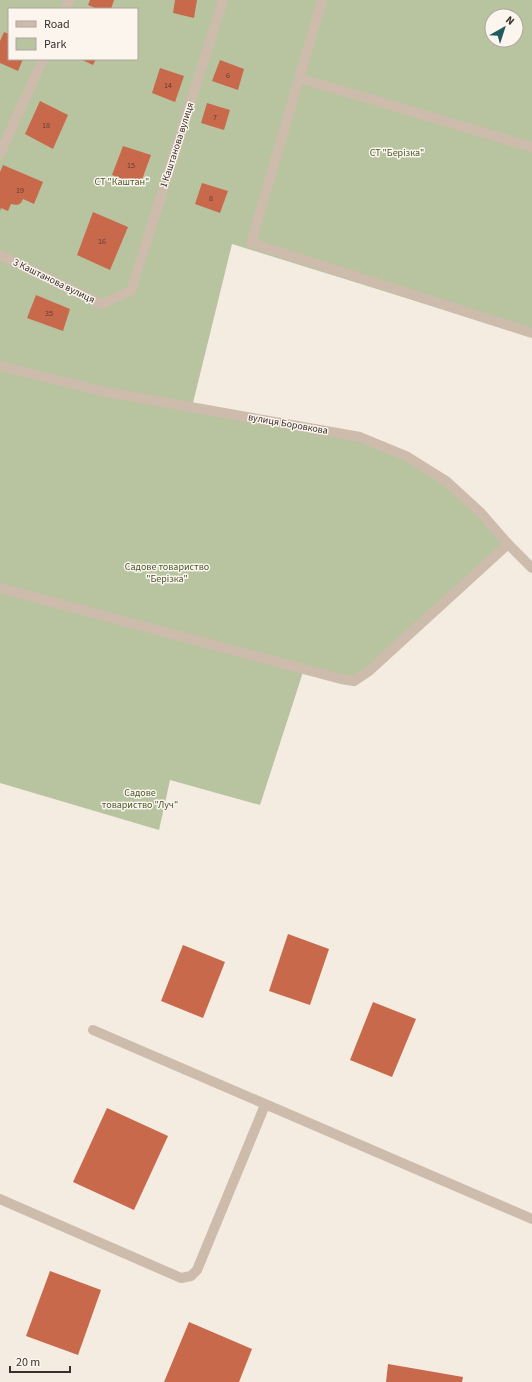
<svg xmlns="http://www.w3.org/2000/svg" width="532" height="1382" font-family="'Source Sans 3',sans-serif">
<rect width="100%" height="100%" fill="#f4ebe1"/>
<path fill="#b8c4a0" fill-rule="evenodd" d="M0 0H532V337L232 244 192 407 360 437 446 481 508 544 354 681 304 669 260 805 170 780 159 830 0 783ZM9 9H137V59H9ZM492 16H516V40H492Z"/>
<g fill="#c8694b">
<path d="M90 0H114L111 9H97L88 5Z"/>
<path d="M175 0H197L194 18 173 13Z"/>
<path d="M4 32 9 34V59H23L18 71 0 63V41Z"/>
<path d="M80 59H96L93 65Z"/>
<path d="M220 60 244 69 238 90 212 81Z"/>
<path d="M160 68 184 76 175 102 152 93Z"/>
<path d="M40 101 68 115 53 149 25 134Z"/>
<path d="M207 103 230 110 224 130 201 123Z"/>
<path d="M123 146 151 155 140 185 112 175Z"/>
<path d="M3 165 43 182 34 204 23 199 21 203 17 205 11 204 8 211 1 208 0 211V172Z"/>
<path d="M202 183 228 191 220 213 195 204Z"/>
<path d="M93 212 128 227 110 270 77 255Z"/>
<path d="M36 295 70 309 63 331 27 318Z"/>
<path d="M288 934 329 949 310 1005 269 991Z"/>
<path d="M183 945 225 962 203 1018 161 1001Z"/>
<path d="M373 1002 416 1019 392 1077 350 1060Z"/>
<path d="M107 1108 168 1136 134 1210 73 1182Z"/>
<path d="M50 1271 101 1290 78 1355 26 1336Z"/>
<path d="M189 1322 252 1349 239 1382H164Z"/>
<path d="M388 1364 463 1377 462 1382H386Z"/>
</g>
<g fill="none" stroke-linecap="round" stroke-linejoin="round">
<g stroke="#cdbbac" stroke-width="10">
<path d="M322 0 251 243 532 333"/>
<path d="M65 9 69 0"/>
<path d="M299 78 532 147"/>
<path d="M0 154 43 59"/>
<path d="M0 255 101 304 131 291 223 0"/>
<path d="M0 366 106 392 360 437 406 456 446 481 481 513 508 544 532 568"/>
<path d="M0 588 341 679 354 681 369 671 508 544"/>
<path d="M93 1030 532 1219"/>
<path d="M0 1199 181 1278 191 1276 197 1270 265 1105"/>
</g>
</g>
<g text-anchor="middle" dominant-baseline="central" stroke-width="3" stroke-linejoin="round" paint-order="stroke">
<g font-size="8" fill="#5e3e33">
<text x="228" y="75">6</text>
<text x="168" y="85">14</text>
<text x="215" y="117">7</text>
<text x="46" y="125">18</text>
<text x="131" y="165">15</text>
<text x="20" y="190">19</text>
<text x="211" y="198">8</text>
<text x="102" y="241">16</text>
<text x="49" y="313">35</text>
</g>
<g font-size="10" fill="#3b302b" stroke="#fbf5ee">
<text transform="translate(177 145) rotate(-72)">1 Каштанова вулиця</text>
<text transform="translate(54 281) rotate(26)">3 Каштанова вулиця</text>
<text transform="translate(288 424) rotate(10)">вулиця Боровкова</text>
</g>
<g font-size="10" fill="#4a5a2e" stroke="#fbf5ee">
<text x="397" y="153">СТ "Берізка"</text>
<text x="122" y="182">СТ "Каштан"</text>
<text x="167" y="567">Садове товариство<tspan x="167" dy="12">"Берізка"</tspan></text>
<text x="140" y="793">Садове<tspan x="140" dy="12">товариство "Луч"</tspan></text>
</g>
</g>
<rect x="8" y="8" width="130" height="52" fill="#fbf5ee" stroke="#aea6a0"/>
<rect x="16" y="21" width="20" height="6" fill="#cdbbac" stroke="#aea6a0"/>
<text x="44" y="28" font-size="12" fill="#3b302b">Road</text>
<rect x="16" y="38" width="20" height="12" fill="#b8c4a0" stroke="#aea6a0"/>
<text x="44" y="48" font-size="12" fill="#3b302b">Park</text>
<g transform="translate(504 28) rotate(39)"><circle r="19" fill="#fbf5ee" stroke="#aea6a0"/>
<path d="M0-3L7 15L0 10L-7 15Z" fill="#1f5a5e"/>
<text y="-6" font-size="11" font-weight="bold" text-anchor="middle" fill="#3b302b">N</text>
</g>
<path d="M10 1366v6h60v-6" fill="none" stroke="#3b302b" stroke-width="2"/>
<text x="16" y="1366" font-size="12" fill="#3b302b" stroke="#fbf5ee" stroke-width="3" paint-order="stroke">20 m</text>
</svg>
